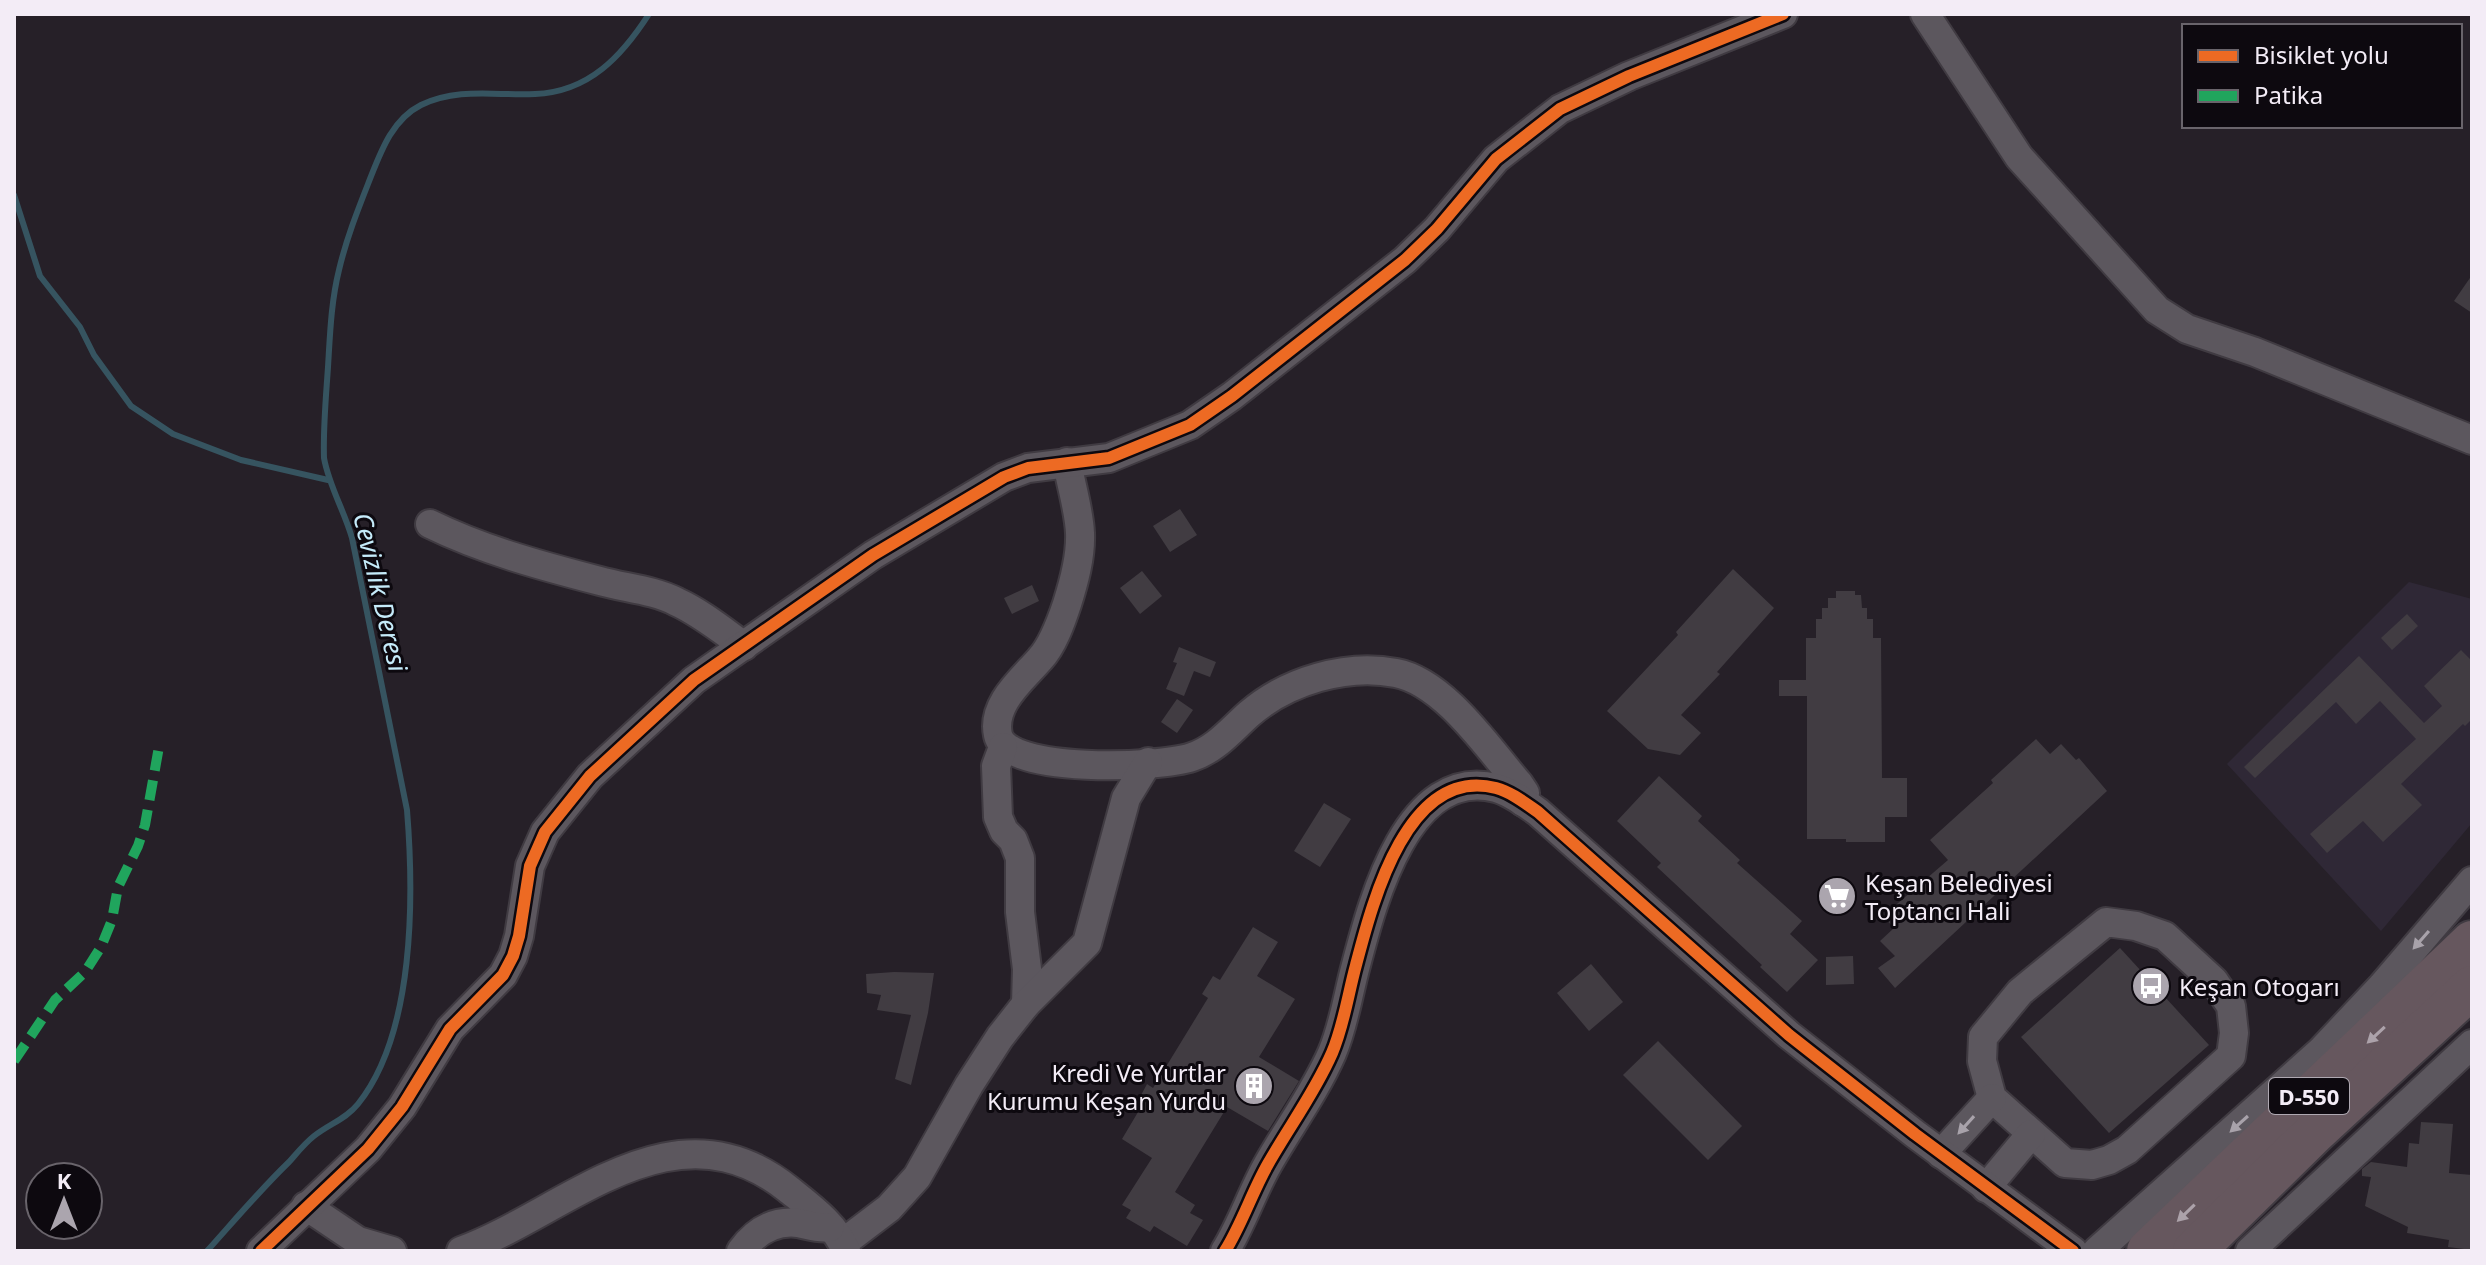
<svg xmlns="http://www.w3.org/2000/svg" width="2486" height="1265" font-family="'Noto Sans',sans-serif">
<rect width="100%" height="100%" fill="#262028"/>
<path fill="#2f2836" d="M2409 582 2472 599V823L2381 931 2227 764Z"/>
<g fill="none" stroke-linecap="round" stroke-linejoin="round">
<g stroke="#365460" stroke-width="6">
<path d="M14 195 40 276 80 327 94 355 131 406 173 434 241 460 328 480"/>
<path d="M207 1251C234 1221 260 1190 289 1162 297 1153 305 1143 314 1136 329 1124 346 1119 358 1104 415 1033 414 896 407 810L352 538C344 510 329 486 324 458 323 427 326 397 328 367 330 335 331 302 339 270 346 240 357 212 368 184 380 154 391 120 421 105 459 87 496 96 535 94 589 92 622 56 649 14"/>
</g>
</g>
<g fill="#413c42">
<path d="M2472 275V313L2454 301Z"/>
<path d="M1180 509 1197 535 1170 552 1153 526Z"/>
<path d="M1733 569 1774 608 1717 672 1720 674 1681 715 1701 733 1680 755 1648 749 1607 711 1678 635 1676 632Z"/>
<path d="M1142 571 1162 596 1140 614 1120 588Z"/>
<path d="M1032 585 1039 601 1012 614 1004 598Z"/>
<path d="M1836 591H1855V595H1861L1862 608H1867V619H1873V638H1881L1882 778H1907V817H1885V842H1846V839H1807V696H1779V680H1806V638H1816V619H1822V608H1828V598H1836Z"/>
<path d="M2407 614 2418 626 2392 650 2381 638Z"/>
<path d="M1179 647 1216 662 1210 677 1194 671 1184 696 1166 689 1177 663 1173 662Z"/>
<path d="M2461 650 2472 661V719L2465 726 2463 724 2401 784 2422 805 2383 842 2363 821 2327 853 2310 834 2416 739 2380 701 2356 724 2336 702 2255 778 2244 767 2359 656 2424 723 2442 706 2424 686Z"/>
<path d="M1177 699 1193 710 1177 733 1161 722Z"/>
<path d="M2036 739 2050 754 2061 744 2076 760 2079 758 2107 791 1895 988 1878 968 1895 956 1880 941 1894 928 1883 916 1948 860 1930 840 1993 783 1991 780Z"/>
<path d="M1659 776 1702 816 1698 821 1740 860 1737 863 1802 921 1790 934 1818 960 1787 992 1760 967 1762 965 1657 867 1661 863 1617 821Z"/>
<path d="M1324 803 1351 819 1320 867 1294 851Z"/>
<path d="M1253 927 1278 942 1257 976 1295 999 1259 1057 1299 1081 1268 1131 1227 1107 1175 1192 1195 1205 1190 1213 1203 1220 1187 1246 1154 1226 1150 1232 1126 1218 1131 1210 1122 1205 1152 1158 1122 1139 1144 1102 1139 1099 1147 1084 1153 1088 1208 998 1202 994 1213 976 1220 980Z"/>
<path d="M2120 948 2209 1045 2109 1133 2021 1037Z"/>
<path d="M1853 956 1854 984 1826 985V957Z"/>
<path d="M1591 964 1623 1002 1589 1031 1557 993Z"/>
<path d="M894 972 934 973 928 1013 911 1085 895 1079 911 1015 877 1010 881 995 867 993 866 974Z"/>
<path d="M1658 1041 1742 1126 1708 1160 1623 1075Z"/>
<path d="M2421 1122 2453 1124 2449 1173 2472 1175V1250L2448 1247 2449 1240 2407 1233 2408 1227 2365 1206 2371 1177 2362 1176V1169L2371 1162 2407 1167 2409 1143 2419 1144Z"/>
</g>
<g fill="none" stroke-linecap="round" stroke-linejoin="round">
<g stroke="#403b42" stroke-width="32">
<g id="minor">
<path d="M1925 14 2019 157 2157 310 2187 329 2255 352 2472 440"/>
<path d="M1067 462C1071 485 1079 510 1080 533 1081 557 1074 582 1067 604 1061 622 1053 645 1040 659 1023 679 991 704 998 735 1006 774 1160 768 1192 757 1216 749 1231 730 1249 714 1287 681 1347 663 1396 673 1444 682 1488 748 1519 784L1525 793 1523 802"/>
<path d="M430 524C483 550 542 566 600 581 625 588 654 590 677 602 701 613 723 631 744 646"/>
<path d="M1003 747 996 766 998 817 1004 831 1013 840 1020 858V912L1027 969 1026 1004"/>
<path d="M2106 922 2136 926 2165 936 2214 981 2231 1006 2234 1033 2231 1056 2127 1150 2109 1160 2092 1165 2065 1163 1992 1098 1982 1061 1983 1037 2020 992Z"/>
<path d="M1941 1154 1992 1098"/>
<path d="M1986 1188 2031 1134"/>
<path d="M306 1206 358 1241 392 1251"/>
<path d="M843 1243 889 1208 917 1177 969 1085 1000 1037 1026 1004 1087 943 1126 798 1148 762"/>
<path d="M261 1251 368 1149 402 1107 450 1029 503 975 513 956 519 936 530 866 545 832 590 776 694 680 873 555 1004 477 1028 468 1109 458 1190 425 1232 396 1405 260 1437 229 1496 159 1560 109 1629 76 1783 14"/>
<path d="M461 1251C567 1212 673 1097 788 1189 809 1206 836 1225 846 1251"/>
<path d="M741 1251C755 1232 773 1220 798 1223 809 1225 818 1229 830 1227"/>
<path d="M1225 1251C1242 1224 1252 1192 1268 1164 1289 1127 1315 1092 1332 1053 1344 1025 1348 994 1356 965 1372 904 1407 765 1496 788 1511 792 1525 803 1538 812L1789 1035 1915 1134 2073 1251"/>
<path d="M2097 1251 2321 1051 2382 986 2472 881"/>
<path d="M2250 1251 2472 1044"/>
</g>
</g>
<g stroke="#403b42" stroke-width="46">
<g id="highway">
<path d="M2148 1251 2472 942"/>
<path d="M2194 1251 2315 1132 2472 987"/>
</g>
</g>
<use href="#minor" stroke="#5c575e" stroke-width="28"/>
<use href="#highway" stroke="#66575e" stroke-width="42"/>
<path stroke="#20a55d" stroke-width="10" stroke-dasharray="20 10" stroke-linecap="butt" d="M14 1061 55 1000 85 972 101 947 112 920 118 887 138 846 145 825 160 741"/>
<g stroke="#0d090f" stroke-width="17">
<g id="cycleway">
<path d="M261 1251 368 1149 402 1107 450 1029 503 975 513 956 519 936 530 866 545 832 590 776 694 680 873 555 1004 477 1028 468 1109 458 1190 425 1232 396 1405 260 1437 229 1496 159 1560 109 1629 76 1783 14"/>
<path d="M1225 1251C1242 1224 1252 1192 1268 1164 1289 1127 1315 1092 1332 1053 1344 1025 1348 994 1356 965 1372 904 1407 765 1496 788 1511 792 1525 803 1538 812L1789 1035 1915 1134 2073 1251"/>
</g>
</g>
<use href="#cycleway" stroke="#ed6a23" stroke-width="12"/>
</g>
<defs><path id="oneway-solid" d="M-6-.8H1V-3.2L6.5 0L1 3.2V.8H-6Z" transform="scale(2)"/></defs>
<g fill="#a8a2aa">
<use href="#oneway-solid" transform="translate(2421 940) rotate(131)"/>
<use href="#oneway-solid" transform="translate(2239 1124) rotate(138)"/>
<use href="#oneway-solid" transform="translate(1966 1125) rotate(132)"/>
</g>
<g fill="#aca2aa">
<use href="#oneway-solid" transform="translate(2376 1035) rotate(137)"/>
<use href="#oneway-solid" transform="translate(2186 1213) rotate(136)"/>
</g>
<defs>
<g id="supermarket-disc" transform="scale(2)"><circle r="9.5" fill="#aba5ae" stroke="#0d090f"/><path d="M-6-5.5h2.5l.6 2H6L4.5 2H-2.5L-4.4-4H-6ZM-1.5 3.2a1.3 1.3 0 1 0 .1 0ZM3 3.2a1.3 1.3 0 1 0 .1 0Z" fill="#fff"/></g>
<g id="bus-disc" transform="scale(2)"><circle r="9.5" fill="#aba5ae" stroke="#0d090f"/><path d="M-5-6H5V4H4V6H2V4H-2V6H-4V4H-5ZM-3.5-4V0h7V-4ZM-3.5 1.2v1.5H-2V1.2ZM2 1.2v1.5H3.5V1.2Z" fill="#fff"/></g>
<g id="building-disc" transform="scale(2)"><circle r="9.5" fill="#aba5ae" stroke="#0d090f"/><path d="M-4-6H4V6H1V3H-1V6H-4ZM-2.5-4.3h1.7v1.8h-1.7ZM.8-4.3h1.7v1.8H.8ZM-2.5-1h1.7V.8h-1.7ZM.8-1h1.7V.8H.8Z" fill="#fff"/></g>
</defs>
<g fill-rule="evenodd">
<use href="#supermarket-disc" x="1837" y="896"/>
<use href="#bus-disc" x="2151" y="986"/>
<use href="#building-disc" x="1254" y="1086"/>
</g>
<g text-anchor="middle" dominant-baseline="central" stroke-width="6" stroke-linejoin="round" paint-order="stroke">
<rect fill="#0d090f" stroke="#aea8b1" stroke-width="2" x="2269" y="1078" width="80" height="36" rx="6"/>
<g font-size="22" font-weight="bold" fill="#f3ecf6">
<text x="2309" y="1096">D-550</text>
</g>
<g font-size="24" fill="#f3ecf6" stroke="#0d090f" text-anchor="start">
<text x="1865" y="882">Keşan Belediyesi<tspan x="1865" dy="28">Toptancı Hali</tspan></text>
<text x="2179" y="986">Keşan Otogarı</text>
<text x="1226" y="1072" text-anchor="end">Kredi Ve Yurtlar<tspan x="1226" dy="28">Kurumu Keşan Yurdu</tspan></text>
</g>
<g font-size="26" font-style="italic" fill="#c5ebfa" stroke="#0d090f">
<text transform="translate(381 592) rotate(77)">Cevizlik Deresi</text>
</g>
</g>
<rect width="2486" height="1265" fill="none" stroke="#f3ecf6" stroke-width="32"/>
<rect x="2182" y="24" width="280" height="104" fill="#0d090f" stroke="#69646b" stroke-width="2"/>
<rect x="2198" y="50" width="40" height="12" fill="#ed6a23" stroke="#69646b" stroke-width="2"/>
<text x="2254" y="64" font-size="24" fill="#f3ecf6">Bisiklet yolu</text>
<rect x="2198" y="90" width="40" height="12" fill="#20a55d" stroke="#69646b" stroke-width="2"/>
<text x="2254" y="104" font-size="24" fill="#f3ecf6">Patika</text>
<g transform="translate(64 1201)"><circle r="38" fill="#0d090f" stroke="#69646b" stroke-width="2"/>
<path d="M0-6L14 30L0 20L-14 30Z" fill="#aba5ae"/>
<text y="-12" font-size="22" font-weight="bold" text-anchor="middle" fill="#f3ecf6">K</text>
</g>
</svg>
